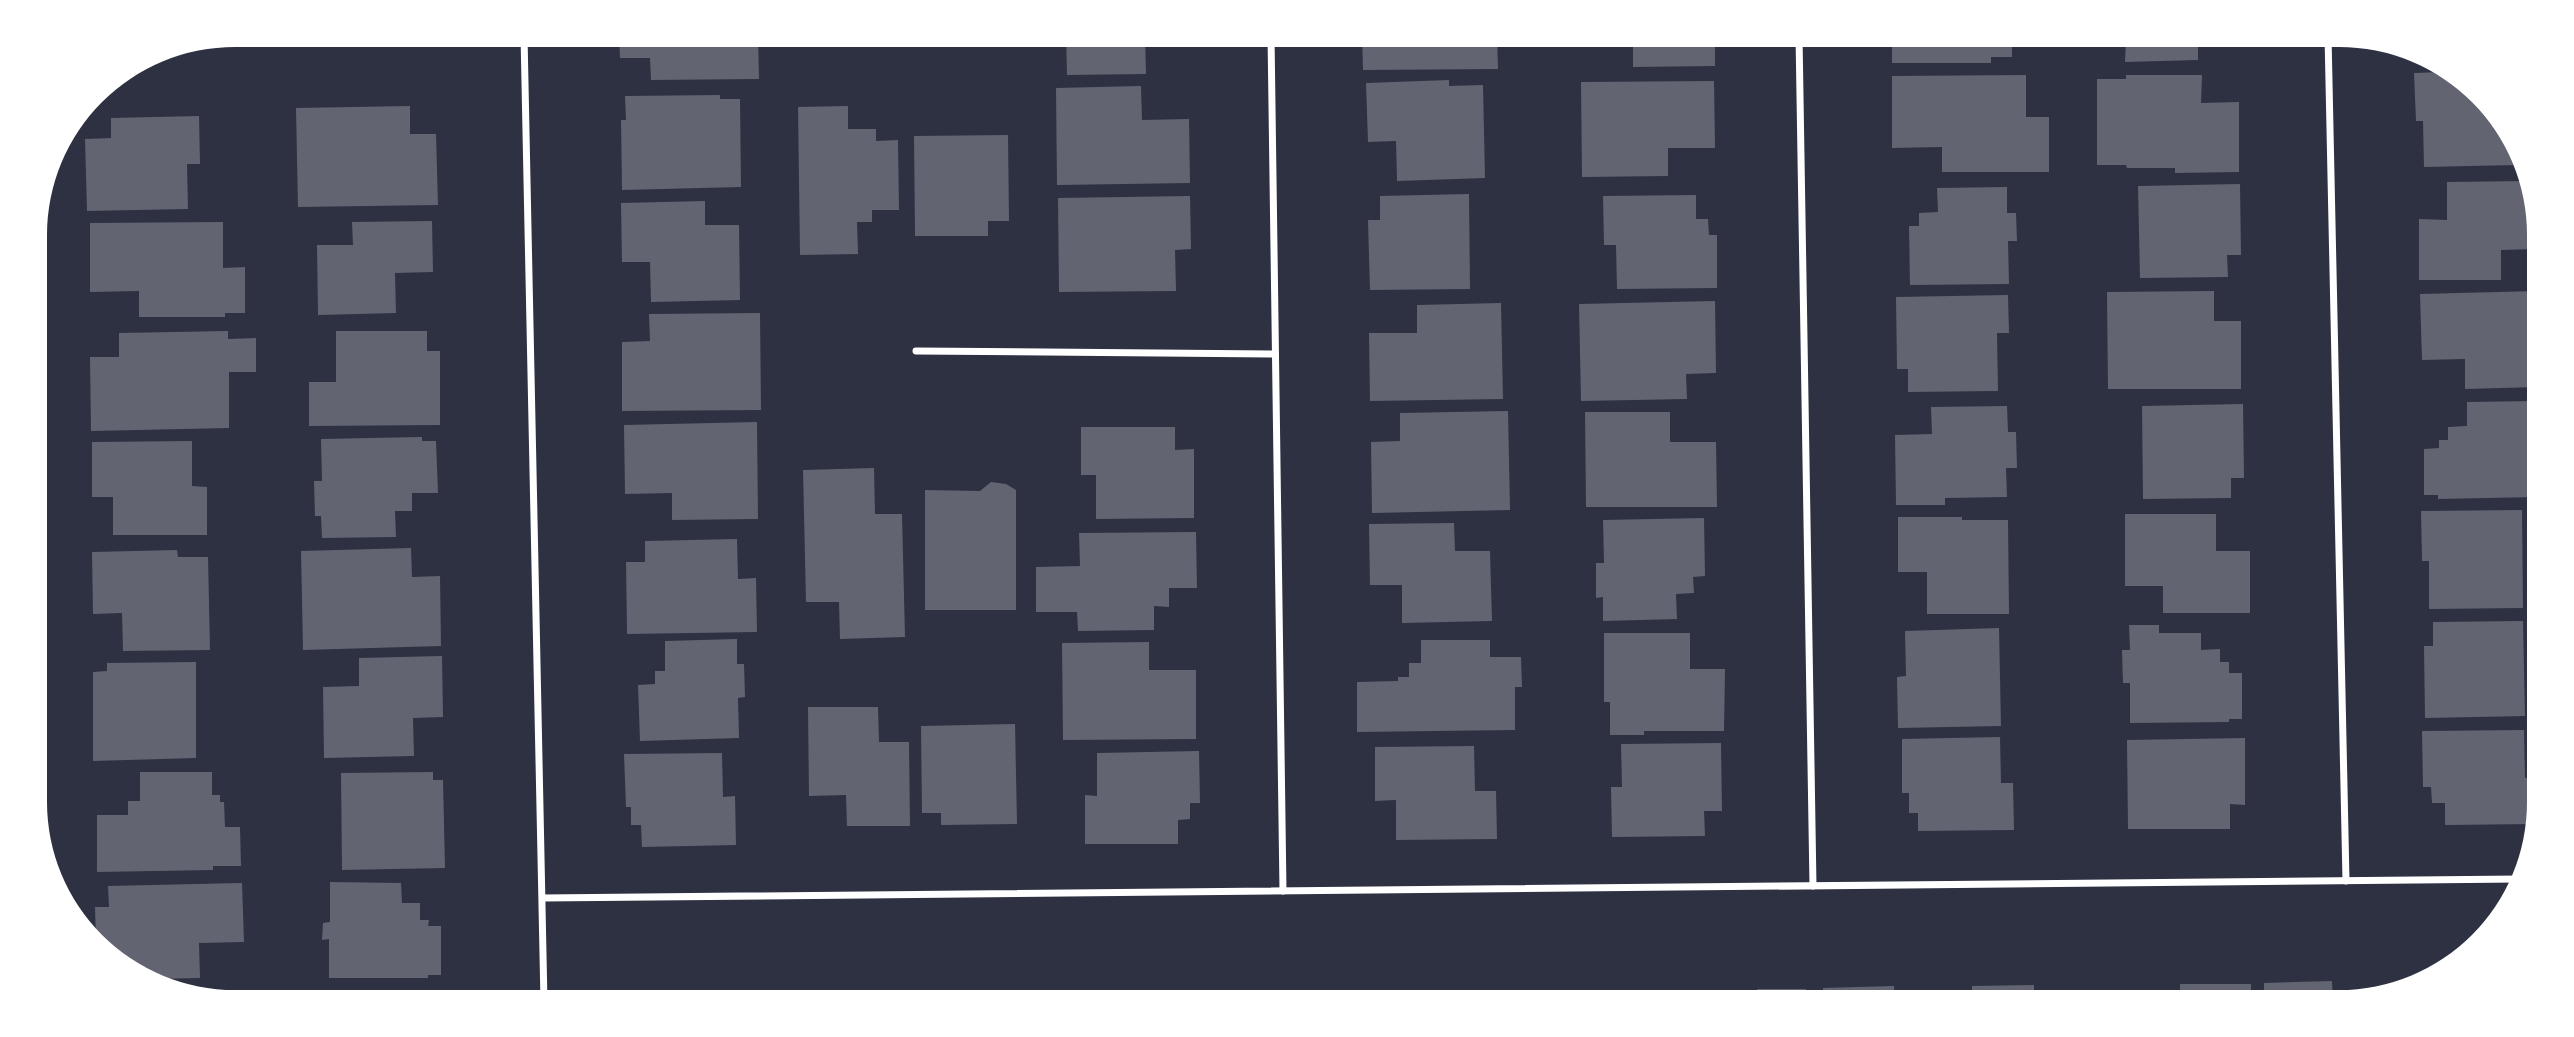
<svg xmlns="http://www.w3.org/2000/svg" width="2574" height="1037" font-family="Inter,sans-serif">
<rect width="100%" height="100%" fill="#2d3142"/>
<g fill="#626471">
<path d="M619 35H758L759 79 651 80 650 58H620Z"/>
<path d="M1066 35H1145L1146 74 1067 75Z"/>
<path d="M1362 35H1497L1498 69 1363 70Z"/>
<path d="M1594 35H1715V66L1633 67V41H1594Z"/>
<path d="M1892 35H2012V57H1991V63H1892Z"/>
<path d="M2115 35H2198V60L2125 62 2126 38H2115Z"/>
<path d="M2442 72 2489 104 2517 165 2424 167 2423 121H2416L2414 73Z"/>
<path d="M2026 75V117H2049V172H1942V147L1892 148V76Z"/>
<path d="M2126 75H2202L2201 103 2239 102V172L2175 173V168H2127L2126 165H2097V79H2126Z"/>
<path d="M1449 80V86L1483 85 1485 178 1397 181 1396 141 1368 142 1366 83Z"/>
<path d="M1714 81 1715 148H1668V176L1582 177 1581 82Z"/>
<path d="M1141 86 1142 120 1189 119 1190 183 1057 185 1056 88Z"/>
<path d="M720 95V99H740L741 187 622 190 621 120H626L625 96Z"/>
<path d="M410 106V134H436L438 205 298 207 296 108Z"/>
<path d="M848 106V129H876V141L898 140 899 210H872V222H857L858 254 800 255 798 107Z"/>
<path d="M199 116 200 164H187L188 209 87 211 85 139 111 138V118Z"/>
<path d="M1008 135 1009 221H988V236H915L914 136Z"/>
<path d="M2525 181 2534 202V249L2501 250V280H2419V219L2447 220V182Z"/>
<path d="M2240 184 2241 255H2227L2228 277 2140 278 2138 186Z"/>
<path d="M2007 187V213H2016L2017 241H2008L2009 284 1910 285 1909 226H1919V213L1938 212 1937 188Z"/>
<path d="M1469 194 1470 289 1370 290 1368 220H1380V196Z"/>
<path d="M1696 195V219H1708L1709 235H1717V288L1617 289 1616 245H1604L1603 196Z"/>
<path d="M1190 196 1191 249 1175 250 1176 291 1059 292 1058 198Z"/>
<path d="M705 201V225H739L740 300 651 302 650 262H622L621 203Z"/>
<path d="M432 221 433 272 395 273 396 313 318 315 317 245H353L352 222Z"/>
<path d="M223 222V268L245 267V313H225V317H139V291L90 292V223Z"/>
<path d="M2214 291V321H2241V389H2108L2107 292Z"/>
<path d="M2537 291 2538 387 2465 389V359L2422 360 2420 294Z"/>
<path d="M2008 295 2009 333H1997L1998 391 1908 392V369H1897L1896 297Z"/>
<path d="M1715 301 1716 373 1686 374 1687 399 1581 401 1579 304Z"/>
<path d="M1501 303 1503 399 1370 401 1369 333H1417V305Z"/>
<path d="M760 313 761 410 622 411V342L650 341 649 314Z"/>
<path d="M228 331V339L256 338V372H229V428L91 431 90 357H119V333Z"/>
<path d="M336 331H427V351H440V425L309 426V382H336Z"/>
<path d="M2535 401V422H2538L2537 497 2438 499V495H2424V449L2439 448V440H2448V427L2467 426V402Z"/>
<path d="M2243 404 2244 478H2231V498L2143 499 2142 406Z"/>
<path d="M2007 406 2008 432H2016L2017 468H2006L2007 497 1945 498V505H1896L1895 435 1932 434 1931 407Z"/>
<path d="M1508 411 1510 510 1372 513 1371 442 1400 441V413Z"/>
<path d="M1585 412H1670V442H1716L1717 507H1586Z"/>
<path d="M757 422 758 519 672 520V493L625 494 624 425Z"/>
<path d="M1081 427H1175V450L1194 449V518L1096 519V475H1081Z"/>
<path d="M422 437V441H436L438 493H412V511H395L396 537 322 538 321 516H315L314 481H322L321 439Z"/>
<path d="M192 441V486L207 487V535H113V497H92V442Z"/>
<path d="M874 468 875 514H902L905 637 840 639 839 602H806L803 470Z"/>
<path d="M991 482 1006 484 1016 490V610H925V490L980 491Z"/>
<path d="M2522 510 2523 608 2429 609V561H2422L2421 511Z"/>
<path d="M2125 514H2216V551H2250V613H2163V586H2125Z"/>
<path d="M1898 517H1962V520H2008L2009 614H1927V572H1898Z"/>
<path d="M1704 518 1705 576 1693 577 1694 593 1676 594 1677 619 1603 621V597L1596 598V563H1604L1603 520Z"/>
<path d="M1454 523 1455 551H1490L1492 621 1402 623V585H1370L1369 524Z"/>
<path d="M1196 532 1197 588H1169V607L1154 606V630L1078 631 1077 612H1036V567L1080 566 1079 533Z"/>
<path d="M737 539 738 579 756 578 757 632 627 634 626 562H645V541Z"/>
<path d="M411 548 412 577 440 576 441 646 303 650 301 551Z"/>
<path d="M177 550 178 557H208L210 650 123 651 122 613 93 614 92 552Z"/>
<path d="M2523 621 2525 716 2425 718 2424 646H2433V622Z"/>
<path d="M2129 625H2159V633H2201V650L2220 649V662H2229V673H2242V719H2229V722L2130 723V683H2123L2122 650H2130Z"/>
<path d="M1999 628 2001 726 1898 728 1897 677 1906 676 1905 631Z"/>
<path d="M1604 633H1690V669H1725L1724 731H1644V735H1610V702H1604Z"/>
<path d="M737 639V664H744L745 697 738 698 739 738 640 741 638 685 655 684V671H665V641Z"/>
<path d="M1421 640H1490V657H1521L1522 687H1515V730L1357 732V682L1398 681V677H1409V663H1421Z"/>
<path d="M1149 642V670H1196V739L1063 740 1062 643Z"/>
<path d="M442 656 443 717 413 718 414 756 324 758 323 687 359 686V658Z"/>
<path d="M196 662V758L93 761V672L107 671V663Z"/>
<path d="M808 707H878L879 742H909L910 826H847L846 795 809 796Z"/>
<path d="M1015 724 1017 824 941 825V813H922L921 726Z"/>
<path d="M2524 730 2525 778 2537 777 2535 824 2445 825V803H2432L2431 787H2423L2422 731Z"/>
<path d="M2000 737 2001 783H2013L2014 830 1918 831V813H1909V793H1902V739Z"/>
<path d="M2245 738V805L2230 804V829H2128L2127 740Z"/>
<path d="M1721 743 1722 811H1704L1705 836 1612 837 1611 787H1622L1621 744Z"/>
<path d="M1474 746 1475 791H1496L1497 839 1396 840V800L1375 801V747Z"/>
<path d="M1199 751 1200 803H1190V819L1178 820V844H1085V795L1097 796V753Z"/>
<path d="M722 753 723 797 735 796 736 845 642 847 641 825H631V807H626L624 754Z"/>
<path d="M140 772H212V795H220V802H224L225 827H240L241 866H213V870L97 872V815H128V801H140Z"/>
<path d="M433 772V780H443L445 868 342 870 341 773Z"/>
<path d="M330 882 401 883 402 903H420V920H429L428 926H441V975H428V978H329V939L322 940 323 923 330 922Z"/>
<path d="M242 883 244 942 199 943 200 978 152 979 96 941 95 907H109L108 886Z"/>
<path d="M2332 981 2333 1002H2264V983Z"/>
<path d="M2180 984H2251V1002H2156V993L2180 994Z"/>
<path d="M2034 985V1002H1972V986Z"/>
<path d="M1894 986V1002H1823V988Z"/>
<rect x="1757" y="989" width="49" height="13"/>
<path d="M183 992H215V999L183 993Z"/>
<rect x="310" y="992" width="107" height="10"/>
<rect x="1530" y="992" width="60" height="10"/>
<path d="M1657 993V1002H1604V994Z"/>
<rect x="1383" y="994" width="93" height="8"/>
<path d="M1148 995V1002H1078V996Z"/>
<path d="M1366 998V1002H1319V999Z"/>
<rect x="889" y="999" width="40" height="3"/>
<rect x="1160" y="999" width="68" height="3"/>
</g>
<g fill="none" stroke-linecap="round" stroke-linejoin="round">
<g stroke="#fff" stroke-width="7">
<path d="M524 35 544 1002"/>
<path d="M1271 35 1283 891"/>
<path d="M1799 35 1813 886"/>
<path d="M2328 35 2346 881"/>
<path d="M916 351 1275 354"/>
<path d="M543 898 2519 879"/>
</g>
</g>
<path d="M0 0H2574V1037H0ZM235 47H2339A188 188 0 0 1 2527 235V802A188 188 0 0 1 2339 990H235A188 188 0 0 1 47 802V235A188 188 0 0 1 235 47Z" fill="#fff" fill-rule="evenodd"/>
</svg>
